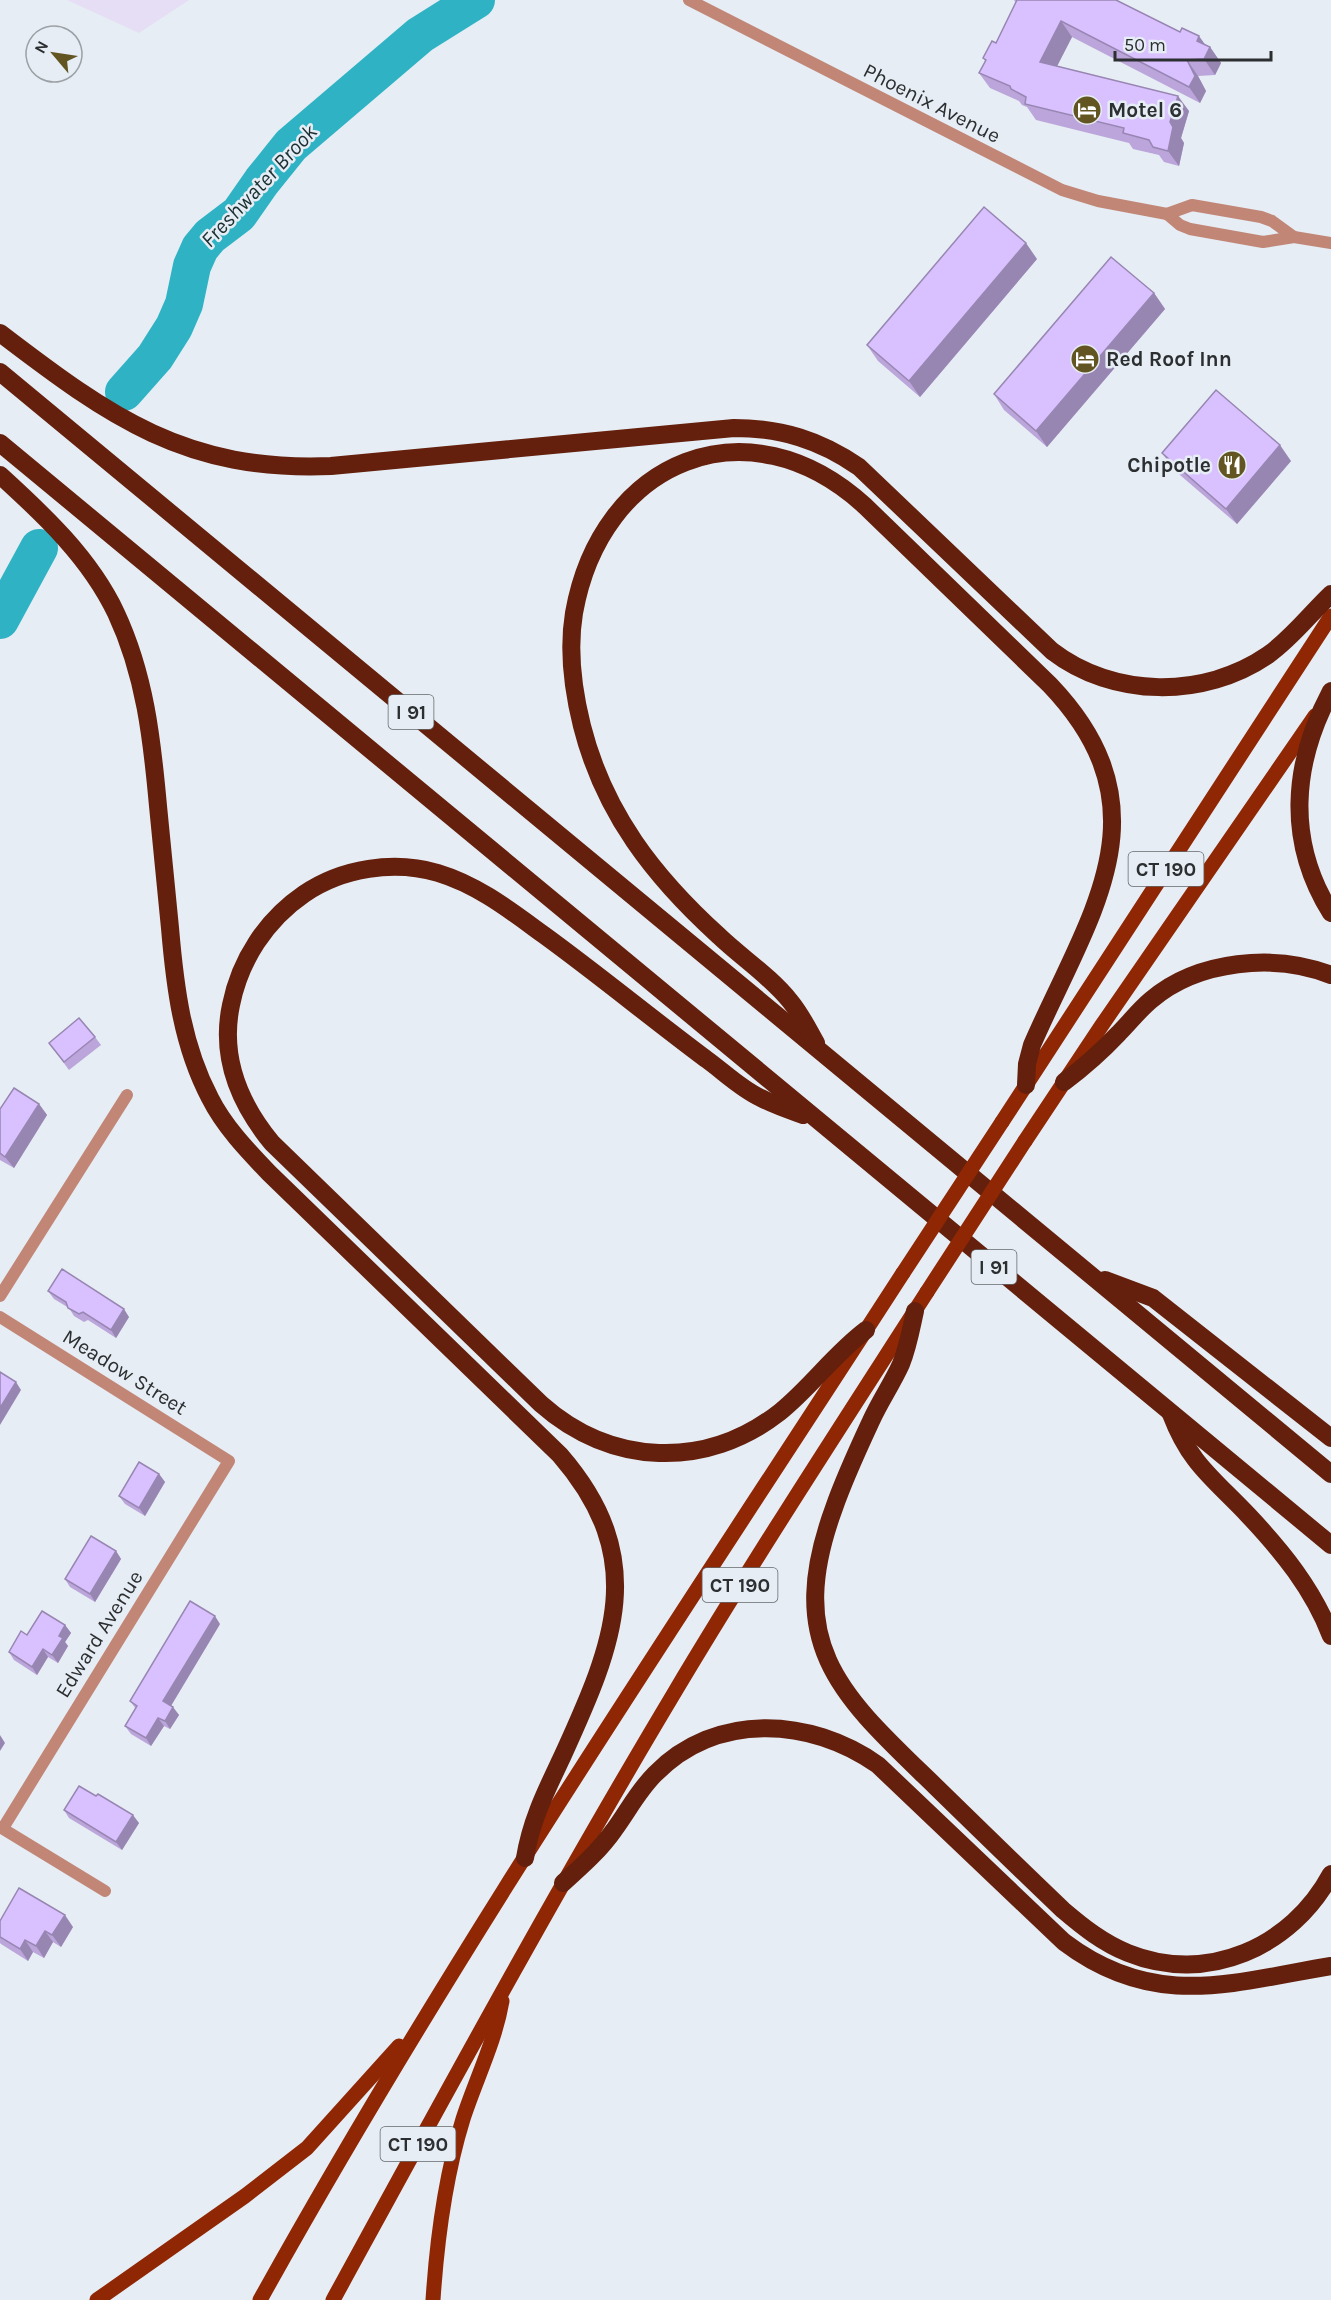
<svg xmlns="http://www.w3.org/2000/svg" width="1331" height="2300" font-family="Karla,sans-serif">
<rect width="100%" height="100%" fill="#e6edf4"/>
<path fill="#e6def4" d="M67 0H189L139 33Z"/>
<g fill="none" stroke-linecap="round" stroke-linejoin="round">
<g stroke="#2fb3c4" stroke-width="38">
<path d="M124 392 155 357 174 327 184 304 192 266 200 248 210 236 239 214 262 181 291 145 420 35 476 0"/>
<path d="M0 620 39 548"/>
</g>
<g stroke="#c18676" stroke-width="12">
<path d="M689 0 1062 190 1098 201 1167 214 1180 225 1190 229 1263 242 1294 237 1331 243"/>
<path d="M1167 214 1192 205 1261 217 1272 221 1294 237"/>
<path d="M0 1296 127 1095"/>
<path d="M0 1317 229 1461 3 1828"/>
<path d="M0 1827 105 1891"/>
</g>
<g stroke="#902704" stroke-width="15">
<path d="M1002 1122 1331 616"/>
<path d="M1025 1141 1102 1025 1315 716"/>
<path d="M97 2300 245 2196 307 2148 399 2046"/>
<path d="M260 2300C456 1947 684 1612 903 1273"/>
<path d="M333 2300C444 2097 554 1894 673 1695 754 1559 841 1426 927 1292"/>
<path d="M433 2300C437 2239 445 2177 463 2119 476 2079 495 2042 502 2001"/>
</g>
<g stroke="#64200c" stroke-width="18">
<path d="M0 333C110 417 186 472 331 466L734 428C781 428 820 440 859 467L1052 651C1113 698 1204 699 1268 655 1292 638 1310 614 1331 594"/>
<path d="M0 372 1331 1474"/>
<path d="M0 443 1331 1545"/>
<path d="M0 475C44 515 90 558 116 613 145 675 152 739 158 806 162 847 166 887 170 928 175 987 182 1045 210 1098 224 1126 247 1150 269 1173L560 1455C650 1559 614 1643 563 1755 547 1789 531 1820 525 1858"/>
<path d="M1331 691C1292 764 1286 841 1331 913"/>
<path d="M816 1043C808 1029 801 1014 790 1001 770 976 742 958 719 936 654 877 604 813 582 726 573 690 568 649 574 613 601 460 748 399 865 506L1050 685C1170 811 1089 914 1032 1045L1027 1064 1026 1085"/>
<path d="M1064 1082C1084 1067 1102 1051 1119 1033 1130 1022 1139 1010 1151 1000 1198 960 1275 953 1331 975"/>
<path d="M803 1115C789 1110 774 1105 761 1098 741 1089 723 1071 706 1059 651 1018 599 975 544 935 511 911 478 885 438 873 394 860 342 868 304 894 266 920 240 960 231 1005 220 1057 239 1103 272 1143L541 1404C611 1466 706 1470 780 1412 811 1387 834 1354 866 1330"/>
<path d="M1105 1280 1153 1298 1331 1438"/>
<path d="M915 1311C911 1329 908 1347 901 1364 892 1384 880 1401 871 1421 858 1449 844 1479 834 1508 783 1647 842 1696 935 1786 978 1828 1020 1869 1063 1910 1083 1927 1103 1943 1128 1953 1207 1985 1292 1947 1331 1874"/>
<path d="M1171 1414C1190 1464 1213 1478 1248 1515 1282 1551 1313 1589 1331 1636"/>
<path d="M563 1883C582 1866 600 1850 614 1830 628 1811 638 1791 655 1774 716 1712 810 1717 878 1765L1064 1942C1154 2010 1230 1983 1331 1966"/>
</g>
<g stroke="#902704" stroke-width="15">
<path d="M903 1273 1002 1122"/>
<path d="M927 1292 1025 1141"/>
</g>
</g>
<g fill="#bba5da">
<path d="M1014 0H1116L1210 47 1221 63 1215 75 1198 76 1206 91 1200 103 1072 37 1057 66 1189 111 1181 138 1184 143 1179 166 1164 162 1159 155 1133 149 1129 143 1036 120 1027 107 1022 105 1019 101 990 88 979 73 985 61 983 58 996 43 1016 3Z"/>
<path d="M1037 259 920 397 878 361 867 345Z"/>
<path d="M1154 293 1165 309 1047 447 1004 410 994 394Z"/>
<path d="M1162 453 1291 461 1237 524 1173 469Z"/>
<path d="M95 1037 101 1045 69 1070 49 1043Z"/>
<path d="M39 1104 47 1115 14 1168 0 1160V1109Z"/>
<path d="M48 1291 129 1317 116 1338 88 1320 84 1322 74 1316 69 1308 54 1299Z"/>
<path d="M159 1474 165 1482 145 1516 125 1504 119 1496Z"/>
<path d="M116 1551 121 1559 95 1602 70 1587 65 1579Z"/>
<path d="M220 1624 171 1706 179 1715 170 1729 164 1726 151 1746 131 1734 125 1726 136 1709 130 1701Z"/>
<path d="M65 1625 71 1633 65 1642 68 1646 58 1663 48 1657 37 1675 14 1660 9 1652 27 1635Z"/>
<path d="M64 1810 139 1823 122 1850 69 1818Z"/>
<path d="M0 1921 73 1927 61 1947 53 1942 44 1958 33 1952 28 1961 1 1944 0 1943Z"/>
</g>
<g fill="#9886b2">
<path d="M1061 21 1072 37 1051 78 1040 62Z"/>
<path d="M1199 36 1209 50 1210 47 1221 63 1215 75 1204 59 1197 41Z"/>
<path d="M1187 60 1198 76 1206 91 1200 103 1189 87Z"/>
<path d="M1178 96 1189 111 1181 138 1184 143 1179 166 1168 151 1170 122Z"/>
<path d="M1026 243 1037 259 920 397 909 381Z"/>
<path d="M1154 293 1165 309 1047 447 1036 431Z"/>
<path d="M1280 445 1291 461 1237 524 1226 509Z"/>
<path d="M39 1104 47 1115 14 1168 5 1157Z"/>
<path d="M124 1309 129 1317 116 1338 111 1330Z"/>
<path d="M16 1382 21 1390 0 1425V1408Z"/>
<path d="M159 1474 165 1482 145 1516 139 1508Z"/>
<path d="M116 1551 121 1559 95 1602 90 1594Z"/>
<path d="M215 1616 220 1624 169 1709 163 1701Z"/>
<path d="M65 1625 71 1633 65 1642 68 1646 58 1663 52 1655 59 1636Z"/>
<path d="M43 1649 48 1657 37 1675 32 1667Z"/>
<path d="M173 1707 179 1715 170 1729 165 1721Z"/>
<path d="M158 1718 164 1726 151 1746 146 1738Z"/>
<path d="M0 1735 5 1743 0 1751Z"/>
<path d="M133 1815 139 1823 122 1850 116 1842Z"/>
<path d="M65 1915 73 1927 61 1947 52 1935Z"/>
<path d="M45 1931 53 1942 44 1958 36 1946Z"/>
<path d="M25 1940 33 1952 28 1961 20 1949Z"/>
</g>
<g fill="#d9c0fe" stroke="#9886b2" stroke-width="1.5">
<path d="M1017 0H1116L1180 32 1182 28 1199 36 1197 41 1210 47 1204 59 1187 60 1195 76 1189 87 1061 21 1040 62 1178 96 1170 122 1173 127 1168 151 1153 147 1149 140 1123 133 1124 128 1025 104 1026 97 1011 89 1010 86 979 73 986 60 983 58 992 41 996 43Z"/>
<path d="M984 207 1026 243 909 381 867 345Z"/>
<path d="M1111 257 1154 293 1036 431 994 394Z"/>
<path d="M1216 390 1280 445 1226 509 1162 453Z"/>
<path d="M79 1018 95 1037 64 1062 49 1043Z"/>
<path d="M14 1088 39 1104 5 1157 0 1153V1109Z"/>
<path d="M62 1269 124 1309 111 1330 83 1312 79 1314 68 1308 66 1302 48 1291Z"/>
<path d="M0 1372 16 1382 0 1408Z"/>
<path d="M139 1462 159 1474 139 1508 119 1496Z"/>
<path d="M91 1536 116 1551 90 1594 65 1579Z"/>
<path d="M190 1601 215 1616 163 1701 173 1707 165 1721 158 1718 146 1738 125 1726 137 1706 130 1701Z"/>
<path d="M42 1611 65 1625 59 1636 63 1638 52 1655 43 1649 32 1667 9 1652 21 1631 27 1635Z"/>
<path d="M79 1786 96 1796 98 1794 133 1815 116 1842 64 1810Z"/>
<path d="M19 1888 65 1915 52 1935 45 1931 36 1946 25 1940 20 1949 0 1937V1921Z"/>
</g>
<defs>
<g id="hotel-disc" transform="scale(1.5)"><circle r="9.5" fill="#635522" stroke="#e6edf4"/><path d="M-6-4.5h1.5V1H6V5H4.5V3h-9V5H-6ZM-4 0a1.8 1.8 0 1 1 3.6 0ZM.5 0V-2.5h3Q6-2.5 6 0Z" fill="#fff"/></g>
<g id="restaurant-disc" transform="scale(1.5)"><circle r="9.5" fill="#635522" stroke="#e6edf4"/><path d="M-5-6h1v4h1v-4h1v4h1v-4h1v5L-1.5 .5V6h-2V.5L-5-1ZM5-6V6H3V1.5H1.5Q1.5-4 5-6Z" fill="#fff"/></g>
</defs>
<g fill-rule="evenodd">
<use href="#hotel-disc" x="1087" y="110"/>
<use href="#hotel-disc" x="1085" y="359"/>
<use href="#restaurant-disc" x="1232" y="465"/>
</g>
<g text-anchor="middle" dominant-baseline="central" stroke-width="5" stroke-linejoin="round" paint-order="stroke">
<g fill="#e6edf4" stroke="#64686c" stroke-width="1.5">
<rect x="388.5" y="695" width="45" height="34" rx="4.5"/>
<rect x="1128.5" y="852" width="75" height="34" rx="4.5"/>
<rect x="971.5" y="1250" width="45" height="34" rx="4.5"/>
<rect x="702.5" y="1568" width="75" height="34" rx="4.5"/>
<rect x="380.5" y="2127" width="75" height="34" rx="4.5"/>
</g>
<g font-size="20" font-weight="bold" fill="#2c2f31">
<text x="411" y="712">I 91</text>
<text x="1166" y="869">CT 190</text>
<text x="994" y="1267">I 91</text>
<text x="740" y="1585">CT 190</text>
<text x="418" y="2144">CT 190</text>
</g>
<g font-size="21" fill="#2c2f31" stroke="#e6edf4">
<text transform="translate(932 103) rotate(27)">Phoenix Avenue</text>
<text transform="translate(125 1372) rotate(32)">Meadow Street</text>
<text transform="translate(99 1634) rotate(-58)">Edward Avenue</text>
</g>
<g font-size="21" font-weight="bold" fill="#2c2f31" stroke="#e6edf4" text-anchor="start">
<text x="1108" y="110">Motel 6</text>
<text x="1106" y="359">Red Roof Inn</text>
<text x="1211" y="465" text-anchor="end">Chipotle</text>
</g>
<g font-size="22" font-style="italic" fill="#1a3033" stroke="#e6edf4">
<text transform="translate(259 186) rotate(-47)">Freshwater Brook</text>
</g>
</g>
<g transform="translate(54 54) rotate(299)"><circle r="28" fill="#e6edf4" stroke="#9ca1a6" stroke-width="1.5"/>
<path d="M0-4.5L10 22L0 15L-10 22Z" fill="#635522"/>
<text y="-9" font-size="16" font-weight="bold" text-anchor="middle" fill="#2c2f31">N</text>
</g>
<path d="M1115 51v9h156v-9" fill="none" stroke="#2c2f31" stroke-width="3"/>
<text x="1124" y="51" font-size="18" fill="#2c2f31" stroke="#e6edf4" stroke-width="4.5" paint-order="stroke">50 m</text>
</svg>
